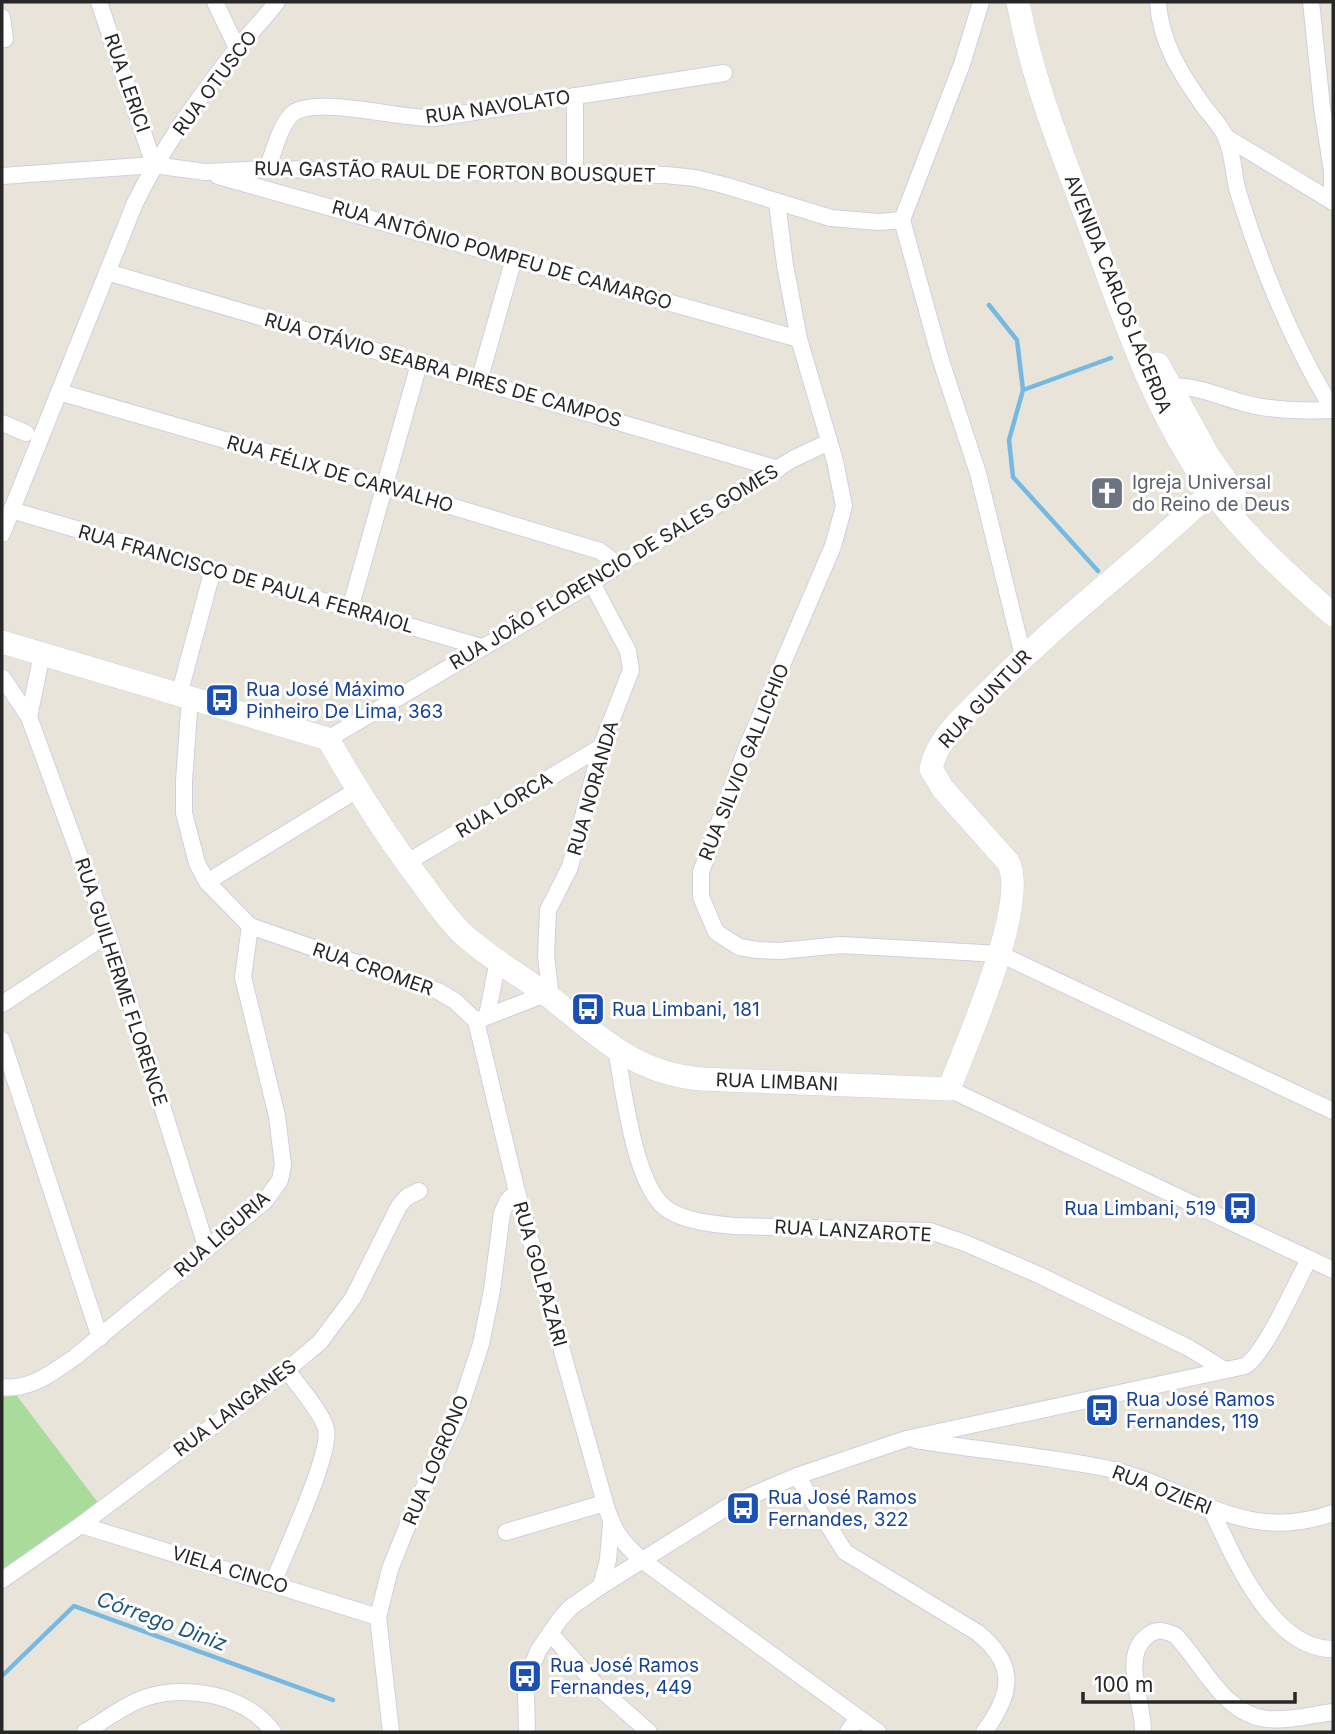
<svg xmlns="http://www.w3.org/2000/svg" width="1335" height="1734" font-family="Inter,sans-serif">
<rect width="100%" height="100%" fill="#e9e4da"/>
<path fill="#a9db9b" d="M2 1392H14L99 1504 2 1574Z"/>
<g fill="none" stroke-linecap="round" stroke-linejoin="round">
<g stroke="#75b8e2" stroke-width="4.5">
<path d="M989 305 1017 340 1023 390"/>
<path d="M1098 571 1013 477 1009 440 1023 390 1111 358"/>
<path d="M2 1676 74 1606 333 1700"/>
</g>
<g stroke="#cfd0df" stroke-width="18">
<g id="street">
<path d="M99 2 154 165"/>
<path d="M215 2 237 48"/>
<path d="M981 2 962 64 902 220 941 361 978 473 1023 656"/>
<path d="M1158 2C1160 42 1182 76 1205 108 1212 117 1222 127 1226 138 1234 155 1233 177 1239 195 1262 269 1293 344 1333 410"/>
<path d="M1311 2 1322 107 1332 171V201"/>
<path d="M2 17 5 39"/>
<path d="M1226 137 1333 202"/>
<path d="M267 169C274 152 279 128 291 115 311 94 403 120 435 118L724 73"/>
<path d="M575 172V96"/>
<path d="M2 176 154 165 205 172 267 169 666 175 695 178 727 186 831 218 879 222 902 220"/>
<path d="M218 176 799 339"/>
<path d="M777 202 785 265 799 339 835 461 844 506 833 546 746 749 701 872V897L716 932 739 947 757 950 779 951 841 945 1000 954 1333 1111"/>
<path d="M107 272 778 469"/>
<path d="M479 381 514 258"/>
<path d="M1164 388C1193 381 1227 401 1256 406 1282 411 1307 411 1333 410"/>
<path d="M59 392 384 486 600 551 618 565"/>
<path d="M2 423 26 433"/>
<path d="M11 510 481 647"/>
<path d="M2 534 135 203C162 148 198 99 235 51 249 34 264 19 277 2"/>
<path d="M350 609 419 364"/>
<path d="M2 677 29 717 108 934 207 1249"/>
<path d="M179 695 213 569"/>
<path d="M190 698 184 781V813L197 863 207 882 250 926 438 991 455 1001 476 1021 517 1192 605 1503C613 1530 621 1542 643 1561L878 1732"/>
<path d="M29 717 42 654"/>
<path d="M328 739 592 583 618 565 793 459 829 442"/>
<path d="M406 863 601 747"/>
<path d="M207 882 357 790"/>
<path d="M551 998 546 956 548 910 570 867 601 747 631 670 628 651 592 583"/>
<path d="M2 1004 108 934"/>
<path d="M487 1016 498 960"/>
<path d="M476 1021 545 994"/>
<path d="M2 1040 100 1338"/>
<path d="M616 1050C624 1089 634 1191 670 1211 689 1222 713 1224 734 1226L930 1231 965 1243 1039 1275 1189 1348 1223 1369"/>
<path d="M949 1089 1333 1270"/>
<path d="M2 1387C30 1391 53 1372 75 1357L265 1201 280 1180 283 1165 277 1116 243 977 250 926"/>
<path d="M916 1440C978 1450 1043 1456 1105 1468 1189 1486 1240 1546 1333 1513"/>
<path d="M797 1476 845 1552 978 1633C1018 1666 1012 1694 984 1732"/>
<path d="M1211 1509C1233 1556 1272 1650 1333 1649"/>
<path d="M81 1525 378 1617"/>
<path d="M506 1532 605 1503"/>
<path d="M2 1580 81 1525 287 1370 320 1342 353 1298 399 1206 407 1197 419 1191"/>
<path d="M273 1583C284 1555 332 1453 326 1429 322 1412 298 1386 287 1370"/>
<path d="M601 1586 608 1560 611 1524"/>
<path d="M550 1633 597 1686 649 1732"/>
<path d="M85 1732C102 1722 119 1709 137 1701 180 1682 245 1693 273 1732"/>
<path d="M391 1732 378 1617 390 1569 415 1507 457 1417 481 1344 492 1290 502 1213 508 1200 517 1192"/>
<path d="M527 1732 526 1694 528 1677 538 1651 560 1619 571 1607 601 1586 732 1504 797 1476 906 1439 1245 1366C1265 1354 1296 1283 1309 1259"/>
<path d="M848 1732 858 1718"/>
<path d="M1143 1732C1144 1705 1121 1657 1146 1637 1156 1628 1165 1630 1176 1636 1203 1664 1223 1714 1267 1719 1289 1721 1312 1715 1333 1712"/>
</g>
</g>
<g stroke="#cfd0df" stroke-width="24">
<g id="secondary">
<path d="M1018 2C1033 84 1064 157 1093 235 1125 321 1155 414 1211 490 1245 536 1290 577 1333 615"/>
<path d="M1158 364 1208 455 1235 494"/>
<path d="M2 642 328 739C357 790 388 839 424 886 436 903 449 921 464 935 492 960 525 978 555 1001 603 1040 638 1074 702 1079L949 1089C966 1045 1030 901 1008 862L943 789 931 769C937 739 963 717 984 696 1055 623 1138 562 1212 491L1226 481"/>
</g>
</g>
<use href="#street" stroke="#fff" stroke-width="16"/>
<use href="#secondary" stroke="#fff" stroke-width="23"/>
</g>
<defs>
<g id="church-square" transform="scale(1.75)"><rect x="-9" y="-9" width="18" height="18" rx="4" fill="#6b7280" stroke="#fff"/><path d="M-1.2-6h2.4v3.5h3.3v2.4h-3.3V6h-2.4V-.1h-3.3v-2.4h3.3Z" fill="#fff"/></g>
<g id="bus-square" transform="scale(1.75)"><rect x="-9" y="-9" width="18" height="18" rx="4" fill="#1a4fb4" stroke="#fff"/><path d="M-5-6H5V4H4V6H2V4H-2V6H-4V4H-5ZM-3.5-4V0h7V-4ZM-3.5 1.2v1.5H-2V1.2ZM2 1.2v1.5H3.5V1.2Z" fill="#fff"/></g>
</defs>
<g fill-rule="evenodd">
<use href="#church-square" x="1107" y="493"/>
<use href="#bus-square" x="222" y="700"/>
<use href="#bus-square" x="588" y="1009"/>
<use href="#bus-square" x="1240" y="1208"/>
<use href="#bus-square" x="1102" y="1410"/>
<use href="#bus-square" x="743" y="1508"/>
<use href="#bus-square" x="525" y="1676"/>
</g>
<g text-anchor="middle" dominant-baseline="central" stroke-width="6" stroke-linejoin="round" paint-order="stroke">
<g font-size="19" fill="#272727" stroke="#fff">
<text transform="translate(127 83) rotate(71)">RUA LERICI</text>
<text transform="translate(215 83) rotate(-53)">RUA OTUSCO</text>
<text transform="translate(498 107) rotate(-8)">RUA NAVOLATO</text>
<text transform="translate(455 172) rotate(1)">RUA GASTÃO RAUL DE FORTON BOUSQUET</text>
<text transform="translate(502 255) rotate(16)">RUA ANTÔNIO POMPEU DE CAMARGO</text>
<text transform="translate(1118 294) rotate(68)">AVENIDA CARLOS LACERDA</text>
<text transform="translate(443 370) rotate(16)">RUA OTÁVIO SEABRA PIRES DE CAMPOS</text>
<text transform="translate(340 474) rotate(16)">RUA FÉLIX DE CARVALHO</text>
<text transform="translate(614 567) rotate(-31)">RUA JOÃO FLORENCIO DE SALES GOMES</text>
<text transform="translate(246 579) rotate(16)">RUA FRANCISCO DE PAULA FERRAIOL</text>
<text transform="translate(985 699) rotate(-47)">RUA GUNTUR</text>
<text transform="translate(744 762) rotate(-68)">RUA SILVIO GALLICHIO</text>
<text transform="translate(593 788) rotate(-74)">RUA NORANDA</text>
<text transform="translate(504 805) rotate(-31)">RUA LORCA</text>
<text transform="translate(373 969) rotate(19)">RUA CROMER</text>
<text transform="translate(121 982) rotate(72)">RUA GUILHERME FLORENCE</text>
<text transform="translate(777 1082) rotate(2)">RUA LIMBANI</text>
<text transform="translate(853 1231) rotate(3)">RUA LANZAROTE</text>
<text transform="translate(222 1234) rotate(-41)">RUA LIGURIA</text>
<text transform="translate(540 1274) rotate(74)">RUA GOLPAZARI</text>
<text transform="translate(235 1408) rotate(-37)">RUA LANGANES</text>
<text transform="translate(436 1460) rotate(-67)">RUA LOGRONO</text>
<text transform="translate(1162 1490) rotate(21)">RUA OZIERI</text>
<text transform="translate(230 1570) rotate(17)">VIELA CINCO</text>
</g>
<g font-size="19" fill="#5b616d" stroke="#fff" text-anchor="start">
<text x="1132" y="482">Igreja Universal<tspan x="1132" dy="22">do Reino de Deus</tspan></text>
</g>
<g font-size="19" fill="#164399" stroke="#fff" text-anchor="start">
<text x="246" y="689">Rua José Máximo<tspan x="246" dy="22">Pinheiro De Lima, 363</tspan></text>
<text x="612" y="1009">Rua Limbani, 181</text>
<text x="1216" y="1208" text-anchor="end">Rua Limbani, 519</text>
<text x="1126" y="1399">Rua José Ramos<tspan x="1126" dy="22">Fernandes, 119</tspan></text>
<text x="768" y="1497">Rua José Ramos<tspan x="768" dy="22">Fernandes, 322</tspan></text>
<text x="550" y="1665">Rua José Ramos<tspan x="550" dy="22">Fernandes, 449</tspan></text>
</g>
<g font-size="21" font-style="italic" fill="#19558a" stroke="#fff">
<text transform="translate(162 1621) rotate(20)">Córrego Diniz</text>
</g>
</g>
<rect width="1335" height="1734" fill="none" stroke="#272727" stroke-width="7"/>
<path d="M1083 1692v10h212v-10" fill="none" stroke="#272727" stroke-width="3.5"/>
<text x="1094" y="1692" font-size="21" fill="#272727" stroke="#ffffff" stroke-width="5" paint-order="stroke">100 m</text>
</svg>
